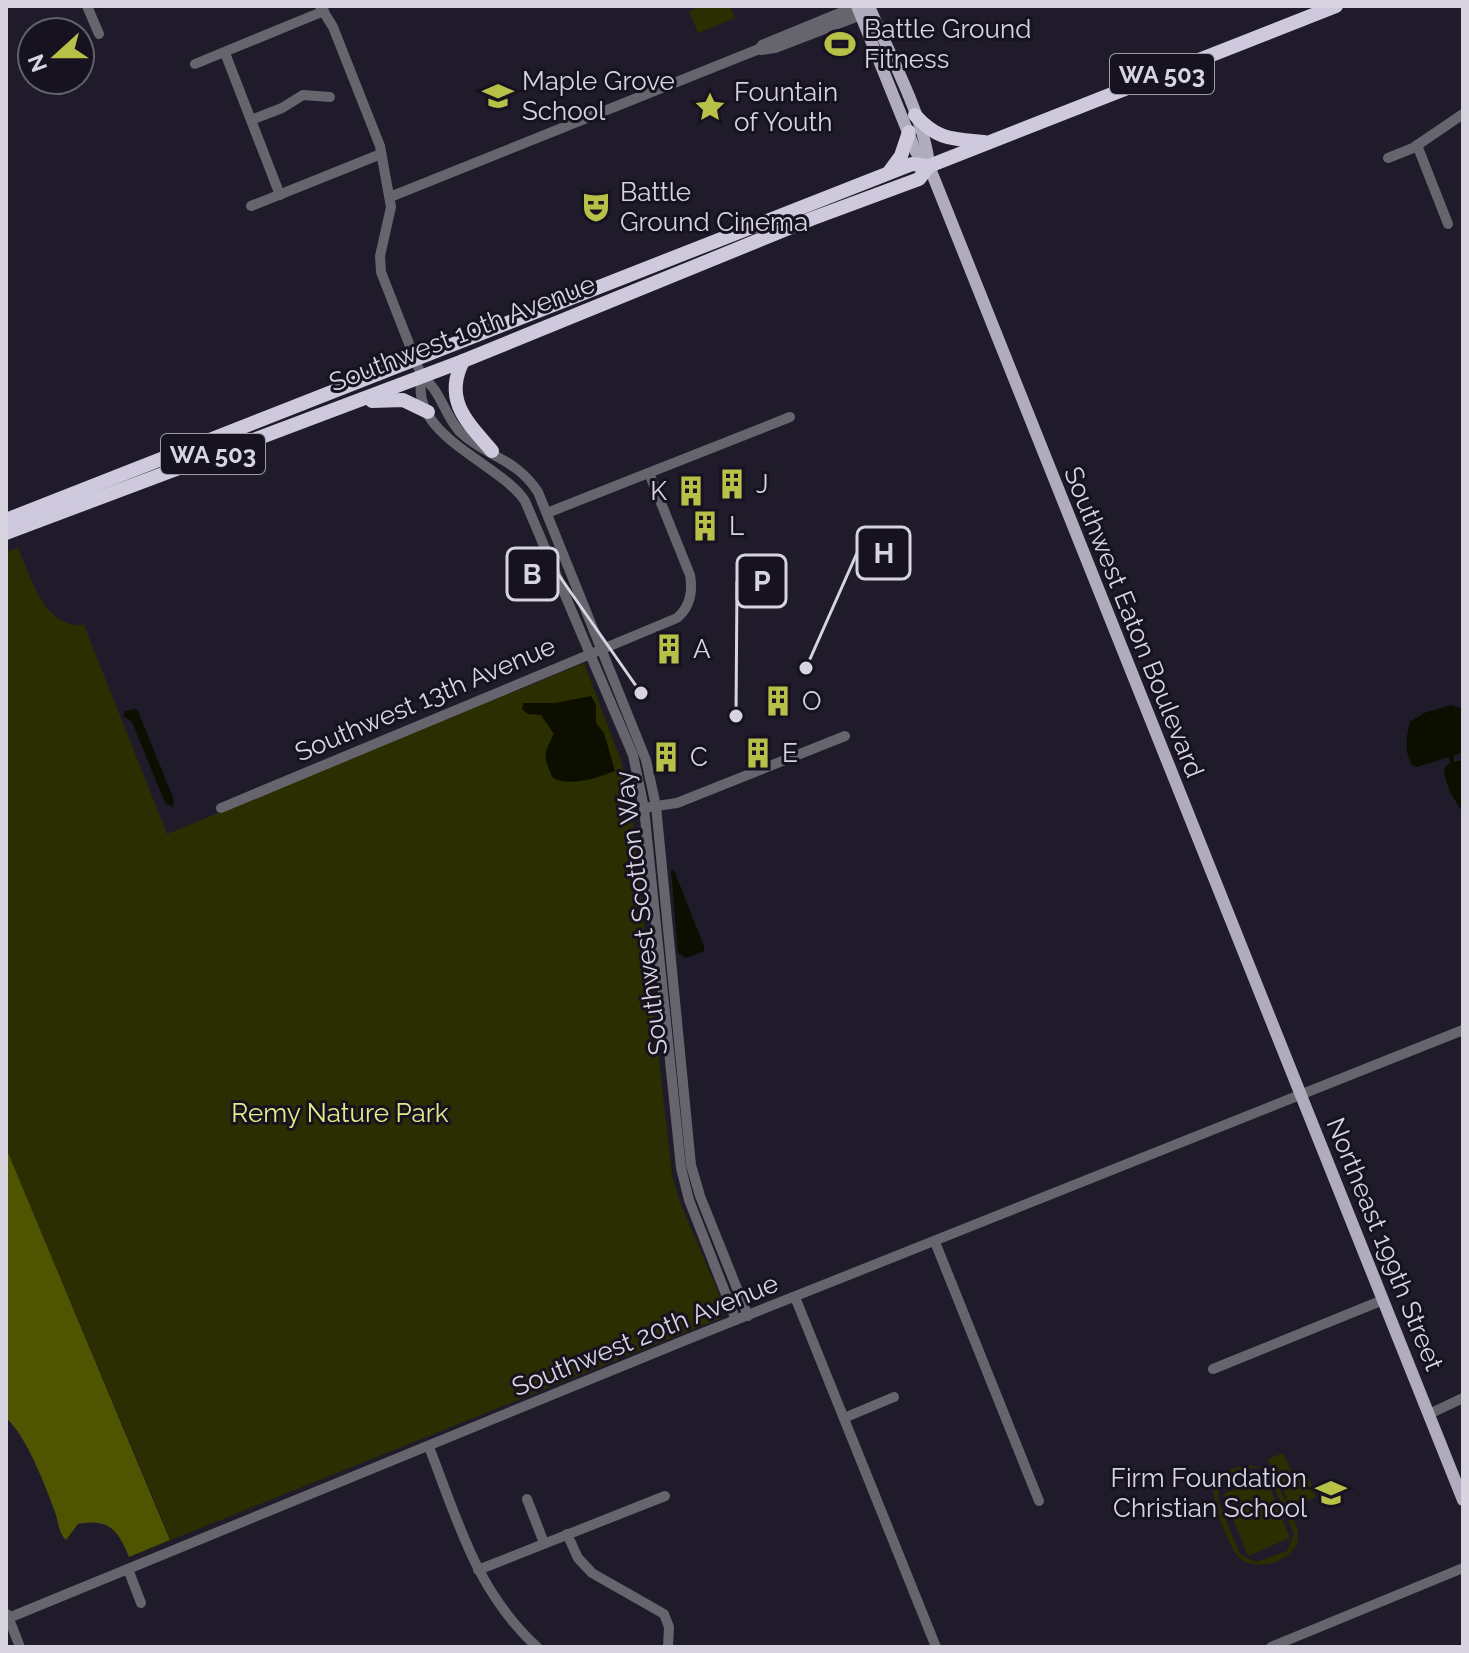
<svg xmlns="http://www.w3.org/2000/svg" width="1469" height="1653" font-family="Raleway,sans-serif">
<rect width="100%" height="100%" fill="#1f1b2a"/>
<g fill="#2b2e00" fill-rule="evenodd">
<path d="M701 6H730L735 18 698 33 689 11Z"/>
<path d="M18 548C32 578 43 628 84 625L167 834 584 663 622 763 631 807 672 1175 680 1202 724 1306 721 1318 171 1540 6 1148V552Z"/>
<path d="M1283 1453 1293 1476 1302 1473 1304 1479 1309 1478 1316 1497 1296 1505 1288 1502 1279 1479 1276 1480C1282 1497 1298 1519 1298 1537 1297 1563 1249 1575 1236 1554 1228 1541 1212 1504 1214 1490 1219 1464 1258 1459 1274 1475L1268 1459ZM1248 1468H1260L1269 1474 1294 1534 1287 1551 1256 1562 1240 1554 1218 1501 1219 1486 1223 1480Z"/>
<path d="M1266 1477 1290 1538 1248 1556 1223 1494Z"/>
</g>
<path fill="#4f5400" d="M6 1148 170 1540 129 1557C118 1530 109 1518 78 1524L66 1540C58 1532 59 1523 55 1512 46 1487 26 1435 6 1418Z"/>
<g fill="#0c0e00">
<path d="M591 696 596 705V723L604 733 615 771C596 778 572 787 553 778 543 757 543 755 554 734L541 715 528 714 522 709 523 703H555Z"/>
<path d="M1451 705 1463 709V752L1453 756 1454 762 1463 760V813C1454 799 1445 786 1444 769L1450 762 1449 757 1417 767 1412 765C1404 752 1406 737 1410 722L1424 713Z"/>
<path d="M135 709 138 711 174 800 173 807 165 803 132 722 123 716 125 711Z"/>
<path d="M671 870H674L704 946V951L686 958 678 953Z"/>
</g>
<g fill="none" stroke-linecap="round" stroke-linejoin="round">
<g stroke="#66646c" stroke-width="10">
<path d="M87 6 99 34"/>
<path d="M320 6 333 27 380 146 391 207 380 256 381 272 422 377C441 390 444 415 460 432 486 457 515 457 538 492L646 760 656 806 691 1165 700 1196 748 1316"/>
<path d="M761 50 775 48 861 15"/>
<path d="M225 53 280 195"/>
<path d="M195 64 324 11"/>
<path d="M251 120 282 108 303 95 330 97"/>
<path d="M1417 145 1448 224"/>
<path d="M1388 158 1413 148 1463 114"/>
<path d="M390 197 759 49 762 45 857 6"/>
<path d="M251 206 381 154"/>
<path d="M422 377C408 436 499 462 525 501L633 755 644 808 681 1168 689 1200 736 1320"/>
<path d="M547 513 790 417"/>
<path d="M650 807 677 803 845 736"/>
<path d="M221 808 677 618C690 607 693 592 690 575L649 473"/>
<path d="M935 1242 1039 1501"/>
<path d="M795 1297 936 1647"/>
<path d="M1213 1369 1383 1300"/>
<path d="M1429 1414 1463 1398"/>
<path d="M844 1418 894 1397"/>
<path d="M429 1447C458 1521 476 1591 537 1647"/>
<path d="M527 1499 544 1543"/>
<path d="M567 1534 578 1558 592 1573 664 1614 669 1627 668 1647"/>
<path d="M128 1569 141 1603"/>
<path d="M478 1570 665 1496"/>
<path d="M7 1614 20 1647"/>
<path d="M6 1619 693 1337 1463 1030"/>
<path d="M1271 1647 1463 1568"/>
</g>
<g stroke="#b0acbd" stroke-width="12">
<path d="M857 6 916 152 929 166"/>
<path d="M869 6C887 50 926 121 929 166L1463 1500"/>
</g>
<g stroke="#cec9dd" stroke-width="14">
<path d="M915 115C937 140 952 139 984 142"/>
<path d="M890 171 901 156 909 132"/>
<path d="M463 361C443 400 467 422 492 451"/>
<path d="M372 401 403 400 428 412"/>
<path d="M6 520 912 164 929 166 1336 6"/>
<path d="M6 533 463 361 811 219 919 179 929 166"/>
</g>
</g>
<defs>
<g id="stadium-bare" transform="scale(2.4)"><path d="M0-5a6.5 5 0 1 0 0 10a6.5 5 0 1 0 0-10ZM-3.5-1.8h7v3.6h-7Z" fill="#b7c148" stroke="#161220" stroke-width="2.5" paint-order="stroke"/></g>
<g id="school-bare" transform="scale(2.4)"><path d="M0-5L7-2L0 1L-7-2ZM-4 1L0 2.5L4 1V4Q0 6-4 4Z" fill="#b7c148" stroke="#161220" stroke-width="2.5" paint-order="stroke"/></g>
<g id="sight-bare" transform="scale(2.4)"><path d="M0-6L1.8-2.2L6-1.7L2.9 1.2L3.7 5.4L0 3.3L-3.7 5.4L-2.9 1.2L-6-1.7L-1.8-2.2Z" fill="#b7c148" stroke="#161220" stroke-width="2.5" paint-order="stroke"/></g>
<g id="theatre-bare" transform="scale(2.4)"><path d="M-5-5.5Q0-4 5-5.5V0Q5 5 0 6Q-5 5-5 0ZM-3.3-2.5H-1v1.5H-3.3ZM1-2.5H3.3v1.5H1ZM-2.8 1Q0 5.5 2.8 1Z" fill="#b7c148" stroke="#161220" stroke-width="2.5" paint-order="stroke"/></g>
<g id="building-bare" transform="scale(2.4)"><path d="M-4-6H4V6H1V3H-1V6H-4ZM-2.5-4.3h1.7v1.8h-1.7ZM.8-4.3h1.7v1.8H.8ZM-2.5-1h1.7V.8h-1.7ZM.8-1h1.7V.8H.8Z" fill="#b7c148" stroke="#161220" stroke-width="2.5" paint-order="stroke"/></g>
</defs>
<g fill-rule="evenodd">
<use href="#stadium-bare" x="840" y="44"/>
<use href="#school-bare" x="498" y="96"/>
<use href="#sight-bare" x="710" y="107"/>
<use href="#theatre-bare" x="596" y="207"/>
<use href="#building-bare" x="732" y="484"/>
<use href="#building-bare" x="691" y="491"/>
<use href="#building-bare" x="705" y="526"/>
<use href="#building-bare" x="669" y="649"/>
<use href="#building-bare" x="778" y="701"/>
<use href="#building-bare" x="758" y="753"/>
<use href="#building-bare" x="666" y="757"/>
<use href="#school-bare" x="1331" y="1493"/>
</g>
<g text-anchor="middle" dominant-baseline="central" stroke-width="6" stroke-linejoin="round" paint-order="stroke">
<g fill="#161220" stroke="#9d9aa6" stroke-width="2">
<rect x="1110" y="54" width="104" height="40" rx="6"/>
<rect x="161" y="434" width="104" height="40" rx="6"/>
</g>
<g font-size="24" font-weight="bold" fill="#d7d4df">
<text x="1162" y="74">WA 503</text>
<text x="213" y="454">WA 503</text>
</g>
<g font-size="26" fill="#d7d4df" stroke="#161220" text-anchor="start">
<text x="864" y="29">Battle Ground<tspan x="864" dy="30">Fitness</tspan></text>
<text x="522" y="81">Maple Grove<tspan x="522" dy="30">School</tspan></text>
<text x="734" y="92">Fountain<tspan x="734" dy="30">of Youth</tspan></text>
<text x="620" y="192">Battle<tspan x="620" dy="30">Ground Cinema</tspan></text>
<text x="756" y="484">J</text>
<text x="667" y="491" text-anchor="end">K</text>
<text x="729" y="526">L</text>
<text x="693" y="649">A</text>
<text x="802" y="701">O</text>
<text x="782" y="753">E</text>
<text x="690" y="757">C</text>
<text x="1307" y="1478" text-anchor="end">Firm Foundation<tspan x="1307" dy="30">Christian School</tspan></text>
</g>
<g font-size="26" fill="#d7d4df" stroke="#161220">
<text transform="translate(462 333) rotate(-21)">Southwest 10th Avenue</text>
<text transform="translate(1134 622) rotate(68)">Southwest Eaton Boulevard</text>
<text transform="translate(425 699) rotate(-23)">Southwest 13th Avenue</text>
<text transform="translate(641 913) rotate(-97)">Southwest Scotton Way</text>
<text transform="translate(1385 1244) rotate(68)">Northeast 199th Street</text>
<text transform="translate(645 1335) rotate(-22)">Southwest 20th Avenue</text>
</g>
<g font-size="26" fill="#e2ec87" stroke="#161220">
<text x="340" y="1113">Remy Nature Park</text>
</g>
</g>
<path fill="none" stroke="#d7d4df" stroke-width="3" d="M806 668L857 553M641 693L558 574M736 716L737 581"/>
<g fill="#d7d4df" stroke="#161220" stroke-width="3">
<circle cx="806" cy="668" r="8"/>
<circle cx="641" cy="693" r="8"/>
<circle cx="736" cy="716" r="8"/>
</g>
<g fill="#161220" stroke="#d7d4df" stroke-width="3">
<rect x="857" y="527" width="53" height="52" rx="8"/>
<rect x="507" y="548" width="51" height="52" rx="8"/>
<rect x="737" y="555" width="49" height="52" rx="8"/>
</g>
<g font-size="28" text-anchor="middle" font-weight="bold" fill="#d7d4df">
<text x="884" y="563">H</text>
<text x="532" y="584">B</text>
<text x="762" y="591">P</text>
</g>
<rect width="1469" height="1653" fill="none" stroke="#d7d4df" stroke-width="16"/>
<g transform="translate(56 56) rotate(249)"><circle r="38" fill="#161220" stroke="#63606c" stroke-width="2"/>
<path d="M0-6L14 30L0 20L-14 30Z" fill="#b7c148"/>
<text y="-12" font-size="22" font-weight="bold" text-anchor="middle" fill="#d7d4df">N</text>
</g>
</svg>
